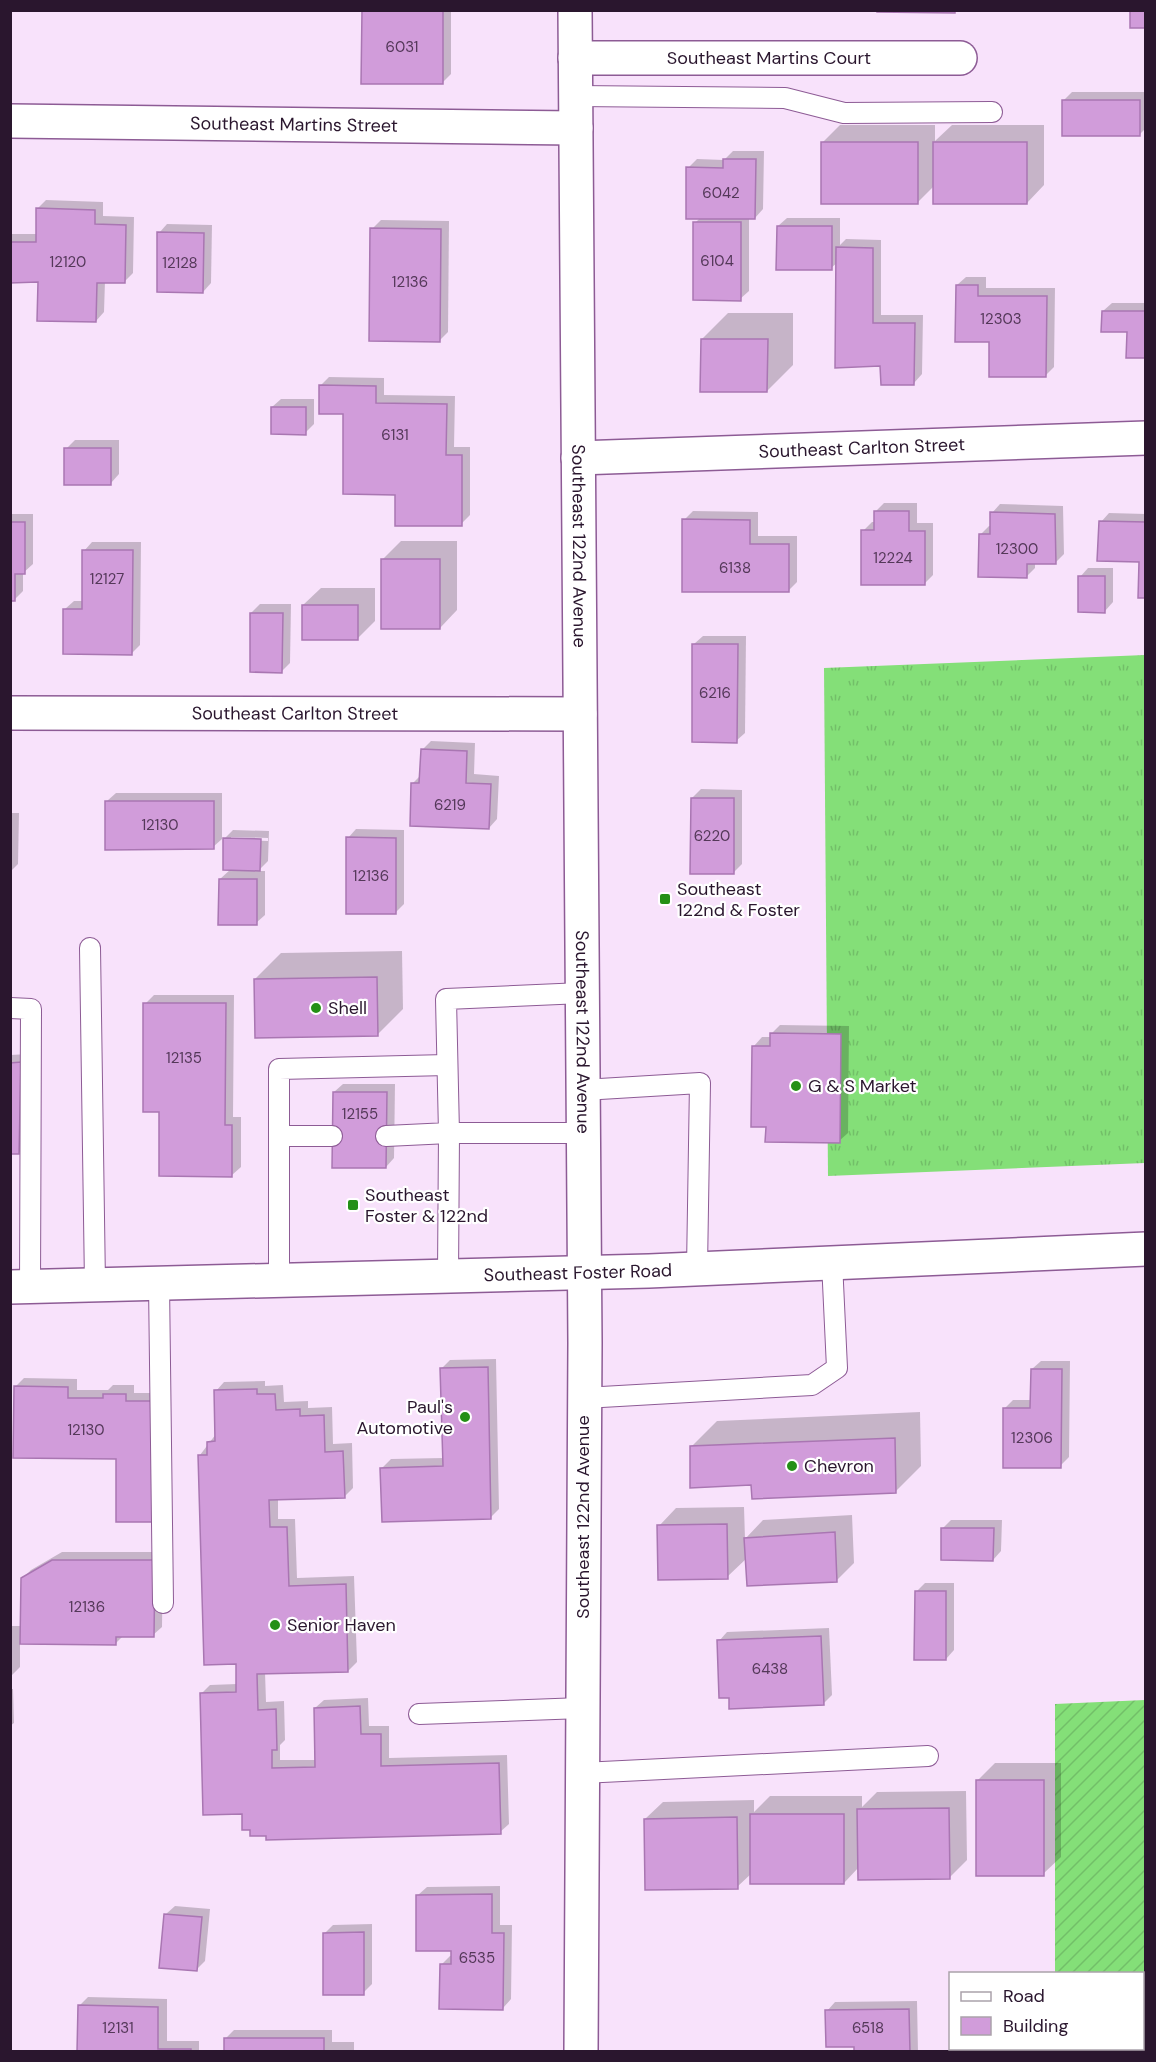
<svg xmlns="http://www.w3.org/2000/svg" width="1156" height="2062" font-family="'DM Sans',sans-serif">
<defs>
<pattern id="grass-tufts" width="24" height="20" patternUnits="userSpaceOnUse" patternTransform="scale(1.5)"><rect width="24" height="20" fill="#84df78"/><path d="M3 7l-1-3M5 7V3M7 7l1-3M15 17l-1-3M17 17v-4M19 17l1-3" fill="none" stroke="#72bf68"/></pattern>
<pattern id="garden-furrows" width="10" height="10" patternUnits="userSpaceOnUse" patternTransform="scale(1.5)"><rect width="10" height="10" fill="#84df78"/><path d="M-1 1l2-2M0 10L10 0M9 11l2-2" fill="none" stroke="#72bf68"/></pattern>
</defs>
<rect width="100%" height="100%" fill="#f8e2fb"/>
<path fill="url(#grass-tufts)" d="M1145 655V1163L828 1176 824 668Z"/>
<path fill="url(#garden-furrows)" d="M1145 1700V2051H1056V2048H1142V1974L1055 1973V1704Z"/>
<g fill="#0003" fill-rule="evenodd">
<path d="M364 10H451V74L442 83Z"/>
<path d="M1072 92H1146V128L1139 135 1064 100Z"/>
<path d="M840 125H935V141L952 125H1044V185L1027 203 934 186 917 203 823 142Z"/>
<path d="M733 151H764L763 209 755 218H749V291L740 299 695 223 700 218 688 168 697 159 724 160Z"/>
<path d="M46 200 103 202V216L134 217 133 273 124 282 105 281 104 312 96 321 40 281H10V234H37V209Z"/>
<path d="M787 218H840V245L846 239 881 240V315H923L922 374 914 383 881 365 838 262 831 268 778 226Z"/>
<path d="M381 220 449 221 448 332 440 340 372 229Z"/>
<path d="M167 224 212 225 211 283 203 292 159 233Z"/>
<path d="M966 277H986V288H1055L1054 367 1046 375 991 341 957 285Z"/>
<path d="M1112 303H1146V357L1128 331 1103 311Z"/>
<path d="M728 313H793V365L767 391 702 339Z"/>
<path d="M329 377 384 378V395L455 396 454 447H470V515L461 524 397 494 345 412 320 386Z"/>
<path d="M281 399H314V424L305 433 272 407Z"/>
<path d="M75 440H119V474L111 483 66 449Z"/>
<path d="M884 503H917V523H933V575L924 584 863 531 872 522H876V511Z"/>
<path d="M1000 504 1063 506 1064 554 1055 563H1035V568L1026 577 980 535 989 526H992V513Z"/>
<path d="M693 511 758 512V536H797V582L788 591 684 520Z"/>
<path d="M1109 513 1146 514V597L1141 560 1101 522Z"/>
<path d="M10 514H33V564L23 573V591L14 600H10Z"/>
<path d="M401 541H457V610L440 628 383 559Z"/>
<path d="M92 542H141L140 645 132 653 65 609 74 601H83L84 551Z"/>
<path d="M1088 568H1113V602L1105 611 1080 577Z"/>
<path d="M321 588H375V621L357 639 303 605Z"/>
<path d="M260 604H291L290 663 282 671 251 613Z"/>
<path d="M703 636H746L745 733 736 741 694 644Z"/>
<path d="M431 741 475 743 474 774 499 776 497 819 489 828 413 783 421 775 422 750Z"/>
<path d="M701 789 742 790V864L733 873 692 798Z"/>
<path d="M116 793H222V839L213 847 107 801Z"/>
<path d="M10 813H19L18 864 10 872Z"/>
<path d="M356 829 404 830V904L395 913 348 838Z"/>
<path d="M233 830 269 831 268 861 258 871H265V915L256 923 220 879 231 869 224 839ZM231 837 268 838V841L231 840Z"/>
<path d="M402 951 403 1009 377 1035 255 979 281 953Z"/>
<path d="M154 995H234L233 1117H241V1167L232 1175 161 1110 145 1004Z"/>
<path d="M780 1025 849 1026 848 1133 839 1141 767 1126 754 1046 762 1037H771V1034Z"/>
<path d="M29 1054 27 1144 19 1152 10 1153V1055Z"/>
<path d="M343 1084H395L394 1158 386 1167 334 1092Z"/>
<path d="M496 1359 499 1509 491 1517 382 1468 391 1459 444 1458 441 1369 450 1360Z"/>
<path d="M1041 1361H1070L1069 1457 1060 1466 1004 1409 1013 1400H1032V1369Z"/>
<path d="M24 1378 77 1379V1390H108L113 1385H134V1393H167L118 1458 15 1387Z"/>
<path d="M265 1381V1386L283 1385 284 1402 308 1401V1408L332 1407 333 1444 352 1443 353 1488 344 1497 278 1498V1519H295L297 1578 354 1576 357 1662 348 1671 265 1672 266 1702 284 1701 285 1740 280 1745V1760H316L315 1708 324 1700 368 1698 369 1726H389V1758L507 1755 509 1824 500 1832 267 1835 202 1693 210 1685 237 1684V1662L200 1455 216 1434V1391L224 1382Z"/>
<path d="M920 1412 921 1466 895 1492 753 1483 691 1447 717 1421Z"/>
<path d="M744 1507 745 1539 763 1520 852 1515 854 1563 837 1580 747 1558 727 1577 659 1526 676 1508Z"/>
<path d="M951 1520H1002L1001 1551 993 1560 942 1529Z"/>
<path d="M62 1552H163L162 1627 153 1635H124L116 1643H20V1667L10 1677V1626H22V1579L31 1570Z"/>
<path d="M925 1583H954V1650L946 1659 916 1592Z"/>
<path d="M829 1628 832 1695 823 1704 719 1641 727 1632Z"/>
<path d="M10 1689H13L14 1723 10 1726Z"/>
<path d="M995 1763H1061V1857L1043 1874 977 1781Z"/>
<path d="M966 1791 967 1860 949 1878 859 1867 844 1883 752 1873 737 1887 645 1819 663 1802 754 1800V1812L770 1796H862V1807L877 1792Z"/>
<path d="M500 1886V1925H512L511 1999 503 2008 441 1965 450 1956H453V1950L418 1895 427 1887Z"/>
<path d="M175 1906 210 1909 205 1961 196 1970 166 1914Z"/>
<path d="M372 1924V1984L363 1993 324 1934 333 1925Z"/>
<path d="M88 1997 167 1999V2041H199V2052H79V2006Z"/>
<path d="M917 2001 918 2052H856V2045L827 2011 835 2002Z"/>
<path d="M234 2030H332V2042H354V2052H225V2039Z"/>
</g>
<g fill="#d19cda" stroke="#a976b2" stroke-width="1.5">
<path d="M362 10H443V84H361Z"/>
<path d="M877 10H955V13L877 12Z"/>
<rect x="1130" y="10" width="16" height="18"/>
<rect x="1062" y="100" width="78" height="36"/>
<rect x="821" y="142" width="97" height="62"/>
<rect x="933" y="142" width="94" height="62"/>
<path d="M723 159H756L755 219H686V167L723 168Z"/>
<path d="M36 208 95 210V224L126 225 125 283H97L96 322 37 321 38 282 10 283V242H36Z"/>
<path d="M693 222H741V301L693 300Z"/>
<path d="M777 226H832V270H776Z"/>
<path d="M370 228 441 229 440 342 369 341Z"/>
<path d="M157 232 204 233 203 293 157 292Z"/>
<path d="M836 247 873 248V323H915L914 385H881L880 366 835 368Z"/>
<path d="M956 285H978V296H1047L1046 377H989V342H955Z"/>
<path d="M1102 311H1146V358H1126L1127 332H1101Z"/>
<path d="M701 339H768L767 392H700Z"/>
<path d="M319 385 376 386V403L447 404 446 455H462V526H395V495L343 494V414H319Z"/>
<path d="M271 407H306V435L271 434Z"/>
<rect x="64" y="448" width="47" height="37"/>
<path d="M874 511H909V531H925V585H861V530H874Z"/>
<path d="M990 512 1055 514 1056 564H1027V578L978 577 979 534H990Z"/>
<path d="M682 519 750 520V544H789V592H682Z"/>
<path d="M1099 521 1146 522V598H1138L1139 562 1097 561Z"/>
<path d="M10 522H25V574H15V601H10Z"/>
<path d="M82 550H133L132 655 63 654V609H82Z"/>
<rect x="381" y="559" width="59" height="70"/>
<path d="M1078 576H1105V613L1078 612Z"/>
<rect x="302" y="605" width="56" height="35"/>
<path d="M250 613H283L282 673 250 672Z"/>
<path d="M692 644H738L737 743 692 742Z"/>
<path d="M421 749 467 751 466 783 491 784 489 829 410 826 411 783H419Z"/>
<path d="M691 798H734V874H690Z"/>
<path d="M105 801H214V849L105 850Z"/>
<path d="M346 837 396 838V914H346Z"/>
<path d="M223 838 261 839 260 871 223 870Z"/>
<path d="M219 879H257V925H218Z"/>
<path d="M377 977 378 1036 255 1038 254 979Z"/>
<path d="M143 1003H226L225 1125H232V1177L159 1176V1112H143Z"/>
<path d="M770 1033 841 1034 840 1143 765 1142 766 1127H751L752 1046H770Z"/>
<path d="M21 1062 19 1154H10V1063Z"/>
<path d="M333 1092H387L386 1168H332Z"/>
<path d="M488 1367 491 1519 382 1522 380 1468 443 1466 440 1368Z"/>
<path d="M1031 1369H1062L1061 1468H1003V1408H1030Z"/>
<path d="M14 1386 68 1387V1398H103V1394H126V1401H159L158 1522H116V1459L13 1458Z"/>
<path d="M257 1389V1394H275L276 1410 300 1409V1416L324 1415 325 1452 343 1451 345 1498 269 1500 270 1527H287L289 1586 346 1584 348 1672 257 1674 258 1710 276 1709 277 1750H272V1768L315 1767 314 1708 360 1706 361 1734H381V1766L499 1763 501 1834 266 1840V1836H250V1830H242V1814L203 1815 200 1693 236 1692V1664L204 1665 198 1455H207V1442L215 1441 214 1390Z"/>
<path d="M895 1438 896 1493 752 1499 751 1485 690 1488V1446Z"/>
<path d="M727 1524 728 1579 658 1580 657 1525Z"/>
<path d="M941 1528H994L993 1561 941 1560Z"/>
<path d="M835 1532 837 1582 747 1586 744 1538Z"/>
<path d="M52 1560H155L154 1637H116V1645L20 1644 21 1578Z"/>
<path d="M915 1591H946V1660H914Z"/>
<path d="M821 1636 824 1705 729 1709V1698H719L717 1640Z"/>
<rect x="976" y="1780" width="68" height="96"/>
<path d="M949 1808 950 1879 858 1880 857 1809Z"/>
<rect x="750" y="1814" width="94" height="70"/>
<path d="M737 1817 738 1889 645 1890 644 1819Z"/>
<path d="M492 1894V1933H504L503 2010 439 2009 440 1964H451V1951H416V1895Z"/>
<path d="M164 1914 202 1917 197 1971 159 1968Z"/>
<path d="M364 1932V1995H323V1933Z"/>
<path d="M78 2005 158 2007V2049H191V2052H77Z"/>
<path d="M909 2009 910 2052H854V2047H826L825 2010Z"/>
<path d="M224 2038H324V2051L346 2052H224Z"/>
</g>
<g fill="none" stroke-linecap="round" stroke-linejoin="round">
<g stroke="#8d5b95" stroke-width="22">
<g id="lane">
<path d="M576 96 785 98 844 113 992 112"/>
<path d="M90 948 95 1284"/>
<path d="M10 1008 31 1009 30 1287"/>
<path d="M583 1090 700 1083 697 1268"/>
<path d="M279 1136V1280"/>
<path d="M332 1136H279V1069L447 1065"/>
<path d="M386 1136 449 1133 446 999 582 993"/>
<path d="M448 1276 449 1133H583"/>
<path d="M159 1283 163 1603"/>
<path d="M584 1398 812 1385 837 1368 832 1262"/>
<path d="M419 1714 582 1708"/>
<path d="M582 1773 928 1756"/>
</g>
</g>
<g stroke="#8d5b95" stroke-width="36">
<g id="street">
<path id="s1" d="M575 58H960"/>
<path id="s2" d="M10 121 576 128"/>
<path id="s3" d="M578 458 1146 438"/>
<path id="s4" d="M10 713 580 714"/>
</g>
</g>
<g stroke="#8d5b95" stroke-width="36">
<g id="secondary">
<path id="s5" d="M575 10 585 1343 581 2052"/>
</g>
</g>
<g stroke="#8d5b95" stroke-width="36">
<g id="primary">
<path id="s6" d="M10 1287 649 1271 1146 1249"/>
</g>
</g>
<use href="#lane" stroke="#fff" stroke-width="20"/>
<use href="#street" stroke="#fff" stroke-width="33"/>
<use href="#secondary" stroke="#fff" stroke-width="33"/>
<use href="#primary" stroke="#fff" stroke-width="33"/>
</g>
<g fill="#249016" stroke="#fff" stroke-width="2">
<rect x="659" y="893" width="12" height="12" rx="3"/>
<circle cx="316" cy="1008" r="6"/>
<circle cx="796" cy="1086" r="6"/>
<rect x="347" y="1199" width="12" height="12" rx="3"/>
<circle cx="465" cy="1417" r="6"/>
<circle cx="792" cy="1466" r="6"/>
<circle cx="275" cy="1625" r="6"/>
</g>
<g text-anchor="middle" dominant-baseline="central" stroke-width="4.5" stroke-linejoin="round" paint-order="stroke">
<g font-size="15" fill="#543859">
<text x="402" y="47">6031</text>
<text x="721" y="193">6042</text>
<text x="717" y="261">6104</text>
<text x="68" y="262">12120</text>
<text x="180" y="263">12128</text>
<text x="410" y="282">12136</text>
<text x="1001" y="319">12303</text>
<text x="395" y="435">6131</text>
<text x="1017" y="549">12300</text>
<text x="893" y="558">12224</text>
<text x="735" y="568">6138</text>
<text x="107" y="579">12127</text>
<text x="715" y="693">6216</text>
<text x="450" y="805">6219</text>
<text x="160" y="825">12130</text>
<text x="712" y="836">6220</text>
<text x="371" y="876">12136</text>
<text x="184" y="1058">12135</text>
<text x="360" y="1114">12155</text>
<text x="86" y="1430">12130</text>
<text x="1032" y="1438">12306</text>
<text x="87" y="1607">12136</text>
<text x="770" y="1669">6438</text>
<text x="477" y="1958">6535</text>
<text x="118" y="2028">12131</text>
<text x="868" y="2028">6518</text>
</g>
<g font-size="18" fill="#2a162e" stroke="#fff">
<text stroke="none"><textPath href="#s1" startOffset="194">Southeast Martins Court</textPath></text>
<text stroke="none"><textPath href="#s2" startOffset="284">Southeast Martins Street</textPath></text>
<text stroke="none"><textPath href="#s3" startOffset="284">Southeast Carlton Street</textPath></text>
<text stroke="none"><textPath href="#s5" startOffset="536">Southeast 122nd Avenue</textPath></text>
<text stroke="none"><textPath href="#s4" startOffset="285">Southeast Carlton Street</textPath></text>
<text stroke="none"><textPath href="#s5" startOffset="1022">Southeast 122nd Avenue</textPath></text>
<text stroke="none"><textPath href="#s6" startOffset="568">Southeast Foster Road</textPath></text>
<text transform="translate(583 1517) rotate(-90)">Southeast 122nd Avenue</text>
</g>
<g font-size="18" fill="#2a162e" stroke="#fff" text-anchor="start">
<text x="677" y="889">Southeast<tspan x="677" dy="21">122nd &amp; Foster</tspan></text>
<text x="328" y="1008">Shell</text>
<text x="808" y="1086">G &amp; S Market</text>
<text x="365" y="1195">Southeast<tspan x="365" dy="21">Foster &amp; 122nd</tspan></text>
<text x="453" y="1407" text-anchor="end">Paul's<tspan x="453" dy="21">Automotive</tspan></text>
<text x="804" y="1466">Chevron</text>
<text x="287" y="1625">Senior Haven</text>
</g>
</g>
<rect width="1156" height="2062" fill="none" stroke="#2a162e" stroke-width="24"/>
<rect x="949" y="1972" width="195" height="78" fill="#ffffff" stroke="#aaa2ab" stroke-width="1.5"/>
<rect x="961" y="1992" width="30" height="9" fill="#ffffff" stroke="#aaa2ab" stroke-width="1.5"/>
<text x="1003" y="2002" font-size="18" fill="#2a162e">Road</text>
<rect x="961" y="2017" width="30" height="18" fill="#d19cda" stroke="#aaa2ab" stroke-width="1.5"/>
<text x="1003" y="2032" font-size="18" fill="#2a162e">Building</text>
</svg>
